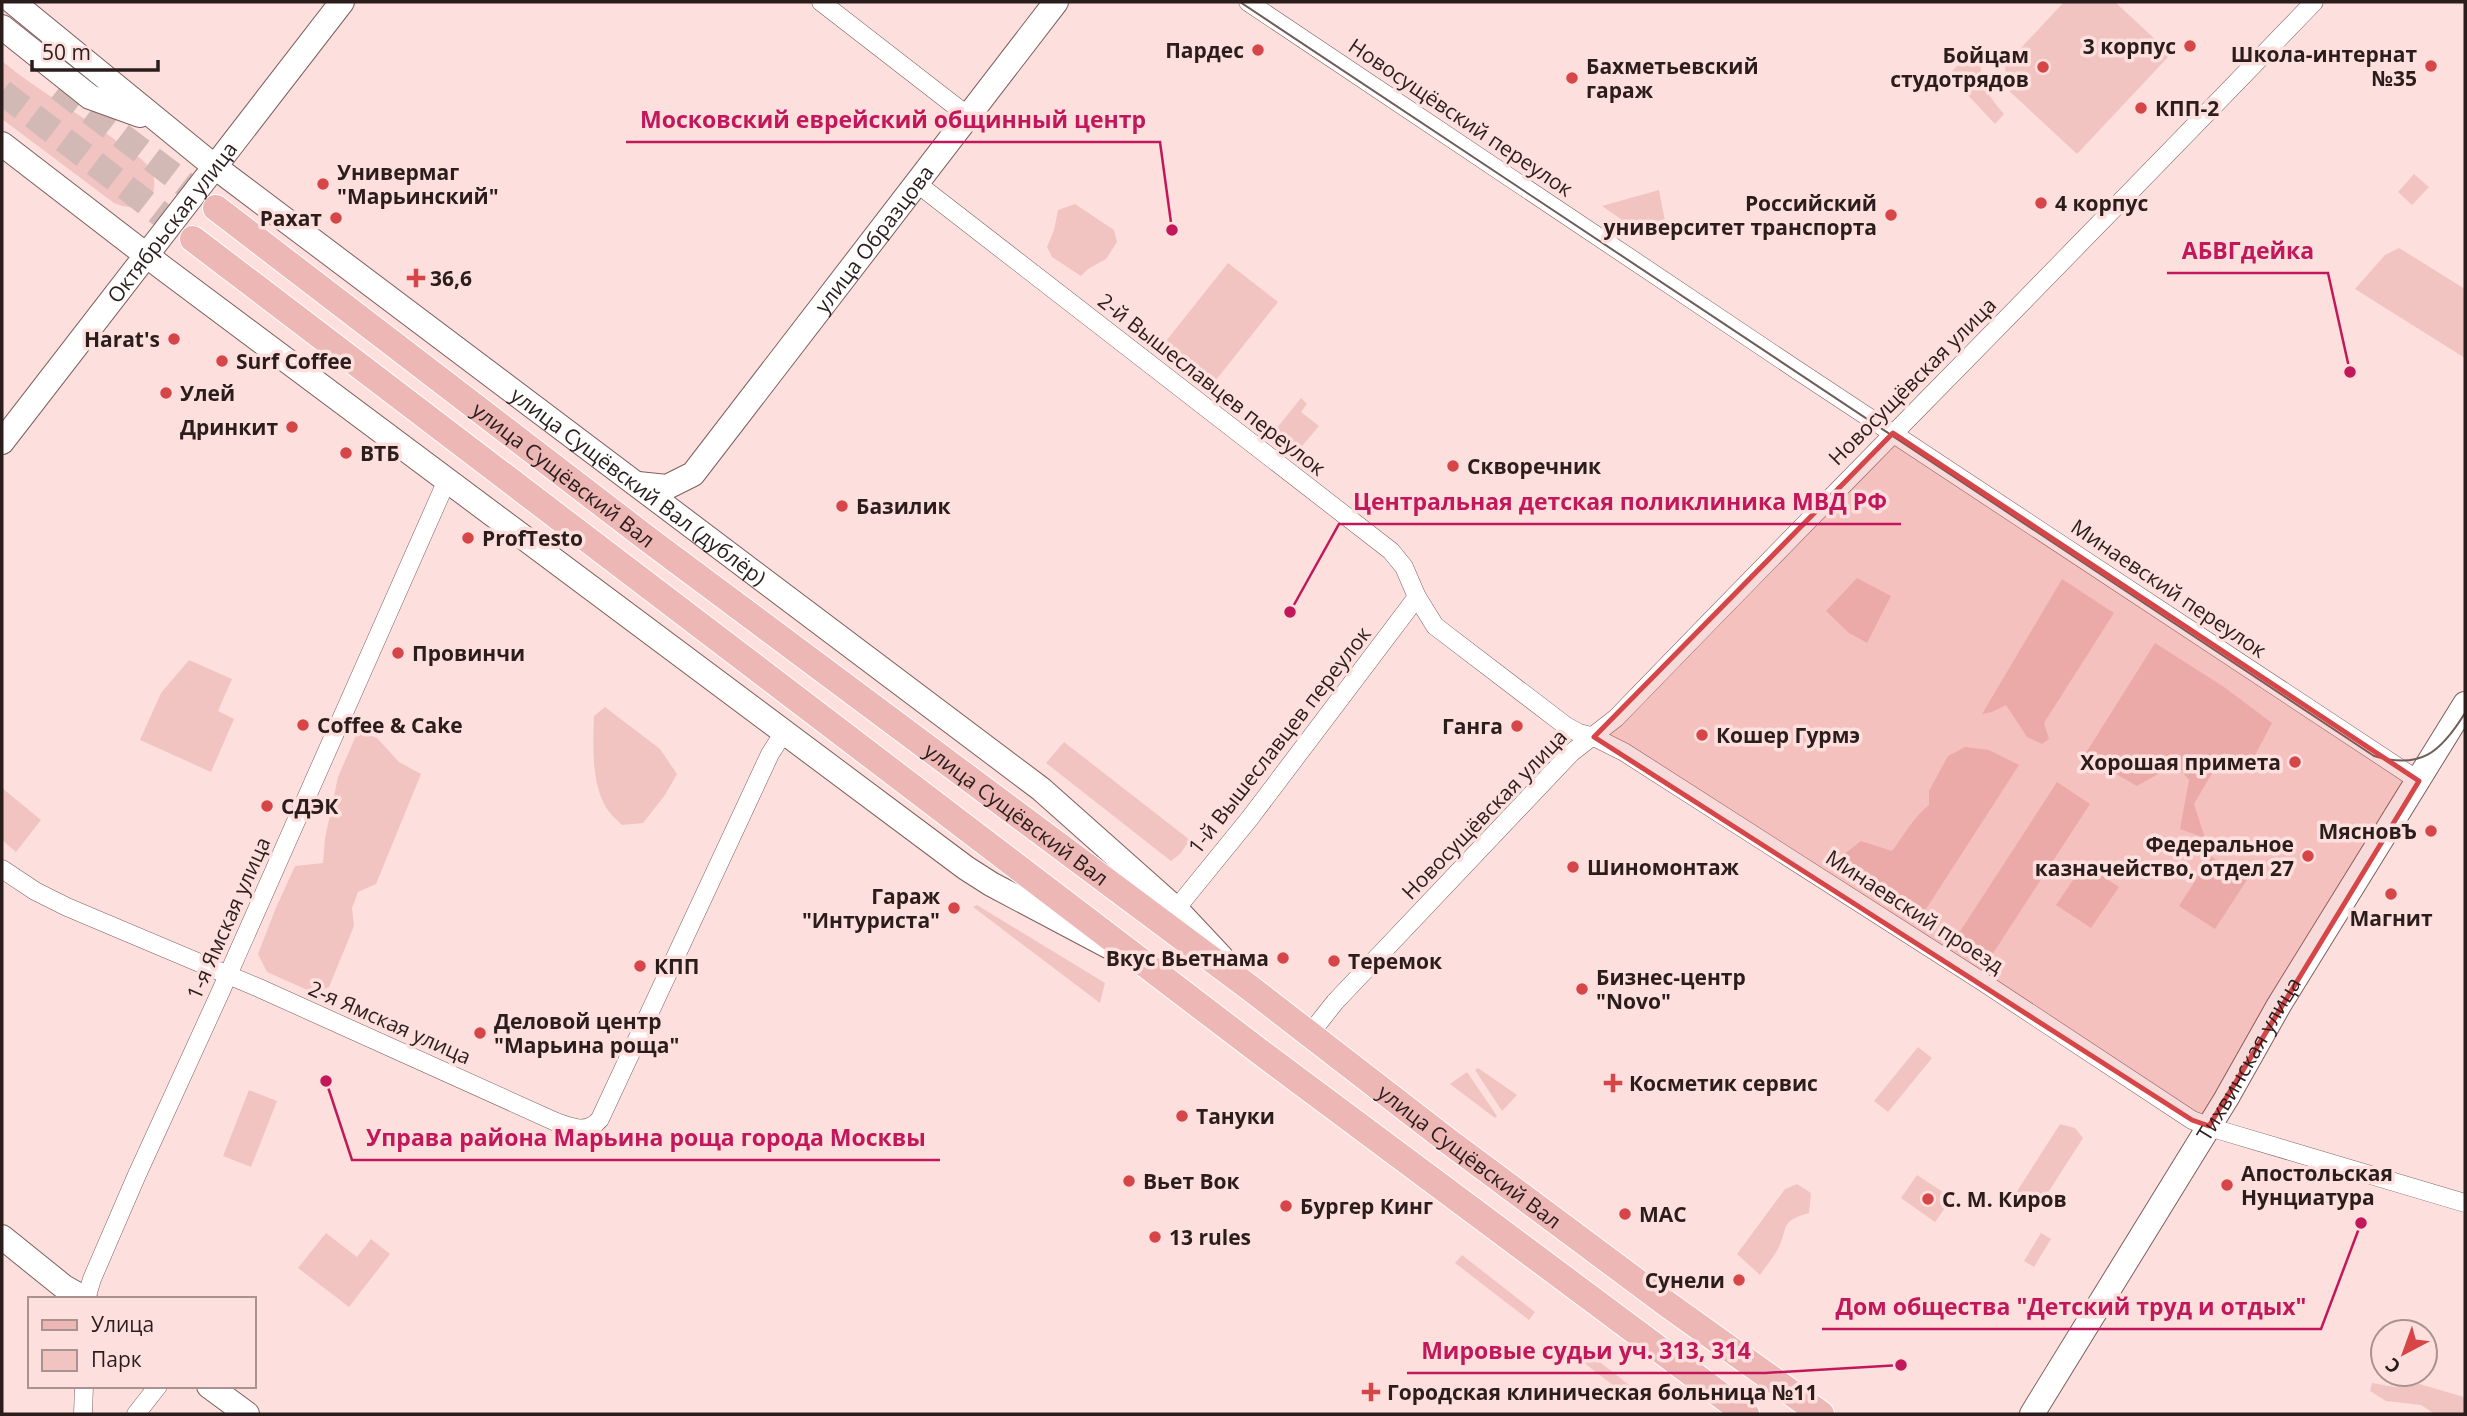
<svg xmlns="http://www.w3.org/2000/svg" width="2467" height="1416" font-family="'Open Sans',sans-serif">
<rect width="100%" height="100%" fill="#fde0dd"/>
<g fill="#f1c4c1">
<path d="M2064 2H2115L2171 54 2077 154 2007 89 2005 65Z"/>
<path d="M1971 50 1980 55C1981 84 1985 92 2004 114L1995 124 1949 75Z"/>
<path d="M2 61C39 92 83 115 122 145 131 152 144 159 150 169 157 180 156 195 145 203 135 210 124 207 114 203L2 119Z"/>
<path d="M2414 174 2429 187 2412 205 2398 192Z"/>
<path d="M1659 190 1666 226 1642 234 1602 206Z"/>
<path d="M1075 204 1114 230 1117 242 1106 259 1088 269 1081 276 1052 257 1047 247 1054 230 1058 210Z"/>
<path d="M2399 248 2465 289V358L2355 289 2385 255Z"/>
<path d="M1228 263 1278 302 1216 380 1166 341Z"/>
<path d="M1301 398 1307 404 1301 412 1319 426 1297 452 1273 433Z"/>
<path d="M1857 578 1891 596 1867 643 1849 633 1826 611Z"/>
<path d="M2062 579 2114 613 2044 723 2049 739 2042 744 2027 737 2006 705 1992 712 1982 714Z"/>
<path d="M2155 643 2224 687 2272 723 2251 763 2224 753 2194 804 2205 838 2180 829 2189 780 2176 764 2137 786 2084 756Z"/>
<path d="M189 660 232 679 218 711 234 719 211 772 140 740 161 693Z"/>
<path d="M605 707 660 749 677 774 665 795 643 823 622 825C617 820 611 815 607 809 591 784 593 745 594 716Z"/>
<path d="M358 731 377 738 399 762 421 774 376 884 358 892 352 908 354 926 329 987 314 993 267 972 258 954 275 910 295 866 323 863 325 838 338 777Z"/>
<path d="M1064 742 1190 840 1180 854 1171 861 1046 763Z"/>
<path d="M1965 747 1989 750 2019 765 1926 909 1916 911 1890 900 1845 873 1839 858 1861 841 1892 851C1906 833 1911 820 1929 805V791L1948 756Z"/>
<path d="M2057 782 2090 804 1992 955 1959 933Z"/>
<path d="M2 788 41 820 16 852 2 840Z"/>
<path d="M2211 856 2247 880 2215 929 2179 906Z"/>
<path d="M2084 864 2119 887 2091 928 2056 905Z"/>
<path d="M977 905 1105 983 1100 1003 973 907Z"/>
<path d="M1918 1047 1932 1058 1888 1112 1874 1101Z"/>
<path d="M1478 1068 1517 1095 1502 1111 1475 1070Z"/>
<path d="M1467 1072 1497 1116 1495 1118 1450 1084Z"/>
<path d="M249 1090 277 1101 251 1167 223 1156Z"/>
<path d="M2060 1124 2075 1128 2083 1138 2035 1213 2022 1209 2012 1199Z"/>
<path d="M1917 1175 1952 1198 1935 1222 1901 1198Z"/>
<path d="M1797 1184 1811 1193 1809 1213C1780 1222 1789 1224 1779 1247 1774 1257 1766 1266 1760 1275L1737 1254 1785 1189Z"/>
<path d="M326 1233 357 1257 371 1239 390 1254 349 1307 298 1268Z"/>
<path d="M2041 1233 2051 1239 2034 1267 2024 1261Z"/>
<path d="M1462 1255 1535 1312 1529 1320 1455 1263Z"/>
<path d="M1577 1344 1633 1388 1627 1396 1570 1352Z"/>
<path d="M2372 1383 2395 1387 2416 1383 2464 1397 2465 1414H2435L2421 1405 2386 1401 2370 1391Z"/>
</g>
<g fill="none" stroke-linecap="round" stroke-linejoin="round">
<g stroke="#d3b9b6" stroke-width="26" stroke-dasharray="26 13" stroke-linecap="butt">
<path d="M59 88 216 208"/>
<path d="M2 92 193 239"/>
</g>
<g stroke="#7e5f5d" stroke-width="19">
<g id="street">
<path d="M821 2 968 116"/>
<path d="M1248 2 1797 370 2419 781"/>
<path d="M915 182 1391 551 1404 567 1417 597 1435 626 1566 726 1579 733 1594 737 1624 752 1983 982 2192 1120 2219 1130 2465 1203"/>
<path d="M2 869 35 891 67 907 259 988 556 1122C572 1128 588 1134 600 1119L770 754 784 732"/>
<path d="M1176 909 1250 818 1417 597"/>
<path d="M1309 1035 1335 1002 1571 753 1616 718C1848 478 2084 242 2314 2"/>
<path d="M86 1299 92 1279 136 1177 220 993 447 480"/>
<path d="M83 1414 84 1386"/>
<path d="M136 1414 158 1386"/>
</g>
</g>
<g stroke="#7e5f5d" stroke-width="26">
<g id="secondary">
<path id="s1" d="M13 2 215 167 1041 789 1176 909 1221 957"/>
<path d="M2 27 90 97 140 115"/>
<path d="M2 144 163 268 966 868 991 884 1108 946"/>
<path id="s2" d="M2 442 342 2"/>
<path id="s3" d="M638 484 667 487 693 474 1056 2"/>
<path d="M2 1237 64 1287 85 1299"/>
<path d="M209 1386 247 1414"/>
<path id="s4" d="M2032 1414 2226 1099 2279 1005 2465 704"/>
</g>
</g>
<g stroke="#fff" stroke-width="28">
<g id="primary">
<path id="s5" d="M216 208 649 540 1250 988 1448 1141 1667 1304 1821 1414"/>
<path d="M193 239 1259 1051 1746 1414"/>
</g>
</g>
<use href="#street" stroke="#fff" stroke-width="18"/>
<use href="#secondary" stroke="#fff" stroke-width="24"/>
<use href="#primary" stroke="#ecb7b4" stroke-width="26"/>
<path stroke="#6f5c5b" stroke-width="2" d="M1240 2 2374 756C2421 770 2441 752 2465 713"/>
</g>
<path fill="#d64648" fill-opacity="0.2" stroke="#d64648" stroke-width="5" stroke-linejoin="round" d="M1893 433 2419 781 2209 1126 2192 1120 1594 737Z"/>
<g fill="#d64648" stroke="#fde0dd" stroke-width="2.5">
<circle cx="2190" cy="46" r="7"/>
<circle cx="1258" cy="50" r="7"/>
<circle cx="2431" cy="66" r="7"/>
<circle cx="2043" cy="67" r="7"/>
<circle cx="1572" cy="78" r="7"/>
<circle cx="2141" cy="108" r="7"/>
<circle cx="323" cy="184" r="7"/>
<circle cx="2041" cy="203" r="7"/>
<circle cx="1891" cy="215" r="7"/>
<circle cx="336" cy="218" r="7"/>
<path d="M412.5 267.5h7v7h7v7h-7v7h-7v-7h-7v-7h7z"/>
<circle cx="174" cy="339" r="7"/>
<circle cx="222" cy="361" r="7"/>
<circle cx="166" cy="393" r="7"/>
<circle cx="292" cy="427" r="7"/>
<circle cx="346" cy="453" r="7"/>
<circle cx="1453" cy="466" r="7"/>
<circle cx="842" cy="506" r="7"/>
<circle cx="468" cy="538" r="7"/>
<circle cx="398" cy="653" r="7"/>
<circle cx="303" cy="725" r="7"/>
<circle cx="1517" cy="726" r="7"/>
<circle cx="1702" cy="735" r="7"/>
<circle cx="2295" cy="762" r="7"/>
<circle cx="267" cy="806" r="7"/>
<circle cx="2431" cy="831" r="7"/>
<circle cx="2308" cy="856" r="7"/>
<circle cx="1573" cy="867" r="7"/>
<circle cx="2391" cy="894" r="7"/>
<circle cx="954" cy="908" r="7"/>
<circle cx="1283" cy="958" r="7"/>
<circle cx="1334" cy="961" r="7"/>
<circle cx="640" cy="966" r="7"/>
<circle cx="1582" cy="989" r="7"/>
<circle cx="480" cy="1033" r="7"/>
<path d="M1609.5 1072.5h7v7h7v7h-7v7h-7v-7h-7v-7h7z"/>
<circle cx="1182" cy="1116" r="7"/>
<circle cx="1129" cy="1181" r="7"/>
<circle cx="2227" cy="1185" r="7"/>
<circle cx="1928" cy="1199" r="7"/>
<circle cx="1286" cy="1206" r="7"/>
<circle cx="1625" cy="1214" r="7"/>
<circle cx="1155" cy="1237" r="7"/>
<circle cx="1739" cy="1280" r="7"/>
<path d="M1367.5 1381.5h7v7h7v7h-7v7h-7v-7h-7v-7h7z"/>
</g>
<g text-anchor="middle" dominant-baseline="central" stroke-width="7" stroke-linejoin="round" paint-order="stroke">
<g font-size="21" font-weight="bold" fill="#2a1d1c" stroke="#fde0dd" text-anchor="start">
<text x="2176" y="46" text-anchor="end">3 корпус</text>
<text x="1244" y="50" text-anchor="end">Пардес</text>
<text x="2417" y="54" text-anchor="end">Школа-интернат<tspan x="2417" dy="24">№35</tspan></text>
<text x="2029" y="55" text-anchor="end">Бойцам<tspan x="2029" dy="24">студотрядов</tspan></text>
<text x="1586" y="66">Бахметьевский<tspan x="1586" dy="24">гараж</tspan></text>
<text x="2155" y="108">КПП-2</text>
<text x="337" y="172">Универмаг<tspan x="337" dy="24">"Марьинский"</tspan></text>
<text x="1877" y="203" text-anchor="end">Российский<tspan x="1877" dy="24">университет транспорта</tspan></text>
<text x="2055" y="203">4 корпус</text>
<text x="322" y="218" text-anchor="end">Рахат</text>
<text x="430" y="278">36,6</text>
<text x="160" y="339" text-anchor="end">Harat's</text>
<text x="236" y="361">Surf Coffee</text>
<text x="180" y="393">Улей</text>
<text x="278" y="427" text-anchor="end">Дринкит</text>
<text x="360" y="453">ВТБ</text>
<text x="1467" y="466">Скворечник</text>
<text x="856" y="506">Базилик</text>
<text x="482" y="538">ProfTesto</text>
<text x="412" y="653">Провинчи</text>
<text x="317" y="725">Coffee &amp; Cake</text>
<text x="1503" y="726" text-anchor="end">Ганга</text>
<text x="1716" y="735">Кошер Гурмэ</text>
<text x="2281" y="762" text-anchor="end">Хорошая примета</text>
<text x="281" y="806">СДЭК</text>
<text x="2417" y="831" text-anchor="end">МясновЪ</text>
<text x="2294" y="844" text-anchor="end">Федеральное<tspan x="2294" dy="24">казначейство, отдел 27</tspan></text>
<text x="1587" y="867">Шиномонтаж</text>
<text x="940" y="896" text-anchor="end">Гараж<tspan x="940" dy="24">"Интуриста"</tspan></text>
<text x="2391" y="918" text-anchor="middle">Магнит</text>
<text x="1269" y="958" text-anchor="end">Вкус Вьетнама</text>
<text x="1348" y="961">Теремок</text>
<text x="654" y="966">КПП</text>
<text x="1596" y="977">Бизнес-центр<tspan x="1596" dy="24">"Novo"</tspan></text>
<text x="494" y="1021">Деловой центр<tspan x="494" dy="24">"Марьина роща"</tspan></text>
<text x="1629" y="1083">Косметик сервис</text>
<text x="1196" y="1116">Тануки</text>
<text x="2241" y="1173">Апостольская<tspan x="2241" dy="24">Нунциатура</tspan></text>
<text x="1143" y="1181">Вьет Вок</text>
<text x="1942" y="1199">С. М. Киров</text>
<text x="1300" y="1206">Бургер Кинг</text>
<text x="1639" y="1214">MAC</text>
<text x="1169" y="1237">13 rules</text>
<text x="1725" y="1280" text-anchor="end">Сунели</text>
<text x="1387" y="1392">Городская клиническая больница №11</text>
</g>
<g font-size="21" fill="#2a1d1c" stroke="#fde0dd">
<text transform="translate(1461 117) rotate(34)">Новосущёвский переулок</text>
<text stroke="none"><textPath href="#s2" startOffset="278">Октябрьская улица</textPath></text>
<text stroke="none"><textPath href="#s3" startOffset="355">улица Образцова</textPath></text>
<text transform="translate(1912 381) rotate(-45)">Новосущёвская улица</text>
<text transform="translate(1212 384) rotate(38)">2-й Вышеславцев переулок</text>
<text stroke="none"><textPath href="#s5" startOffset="438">улица Сущёвский Вал</textPath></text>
<text stroke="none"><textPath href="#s1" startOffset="791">улица Сущёвский Вал (дублёр)</textPath></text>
<text transform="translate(2169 588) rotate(34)">Минаевский переулок</text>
<text transform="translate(1279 740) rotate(-52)">1-й Вышеславцев переулок</text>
<text stroke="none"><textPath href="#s5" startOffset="1004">улица Сущёвский Вал</textPath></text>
<text transform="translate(1484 814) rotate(-46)">Новосущёвская улица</text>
<text transform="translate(1915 911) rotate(33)">Минаевский проезд</text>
<text transform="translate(228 918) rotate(-66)">1-я Ямская улица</text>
<text transform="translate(390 1022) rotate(24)">2-я Ямская улица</text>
<text stroke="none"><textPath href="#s4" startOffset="416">Тихвинская улица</textPath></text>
<text stroke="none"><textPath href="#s5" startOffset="1572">улица Сущёвский Вал</textPath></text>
</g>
</g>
<path fill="none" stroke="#c2185b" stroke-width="2.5" d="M1172 230L1160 142H626M2350 372L2328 273H2167M1290 612L1339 524H1901M326 1081L352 1160H940M2361 1223L2321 1329H1822M1901 1365L1765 1373H1407"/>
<g fill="#c2185b" stroke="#fde0dd" stroke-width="2.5">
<circle cx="1172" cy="230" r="7"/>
<circle cx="2350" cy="372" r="7"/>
<circle cx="1290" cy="612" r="7"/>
<circle cx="326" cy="1081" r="7"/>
<circle cx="2361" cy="1223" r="7"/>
<circle cx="1901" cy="1365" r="7"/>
</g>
<g font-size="23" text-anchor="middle" font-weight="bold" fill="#c2185b" stroke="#fde0dd" stroke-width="7" stroke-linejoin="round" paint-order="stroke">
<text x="893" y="128">Московский еврейский общинный центр</text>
<text x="2248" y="259">АБВГдейка</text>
<text x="1620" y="510">Центральная детская поликлиника МВД РФ</text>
<text x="646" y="1146">Управа района Марьина роща города Москвы</text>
<text x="2071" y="1315">Дом общества "Детский труд и отдых"</text>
<text x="1586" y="1359">Мировые судьи уч. 313, 314</text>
</g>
<rect width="2467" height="1416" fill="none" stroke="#2a1d1c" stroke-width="7"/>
<rect x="28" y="1297" width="228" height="91" fill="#fde0dd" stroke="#a99290" stroke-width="2"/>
<rect x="42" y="1320" width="35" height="10" fill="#ecb7b4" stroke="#a99290" stroke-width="2"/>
<text x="91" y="1332" font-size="21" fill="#2a1d1c">Улица</text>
<rect x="42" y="1350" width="35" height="21" fill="#f1c4c1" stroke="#a99290" stroke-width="2"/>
<text x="91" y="1367" font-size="21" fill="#2a1d1c">Парк</text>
<g transform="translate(2404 1353) rotate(221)"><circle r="33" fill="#fde0dd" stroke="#a99290" stroke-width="2"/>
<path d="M0-5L12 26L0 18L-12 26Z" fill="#d64648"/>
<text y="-10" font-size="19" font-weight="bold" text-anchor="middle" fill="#2a1d1c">С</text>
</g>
<path d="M32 60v10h126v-10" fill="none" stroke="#2a1d1c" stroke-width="3.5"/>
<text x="42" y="60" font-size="21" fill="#2a1d1c" stroke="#fde0dd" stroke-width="5" paint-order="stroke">50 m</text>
</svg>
